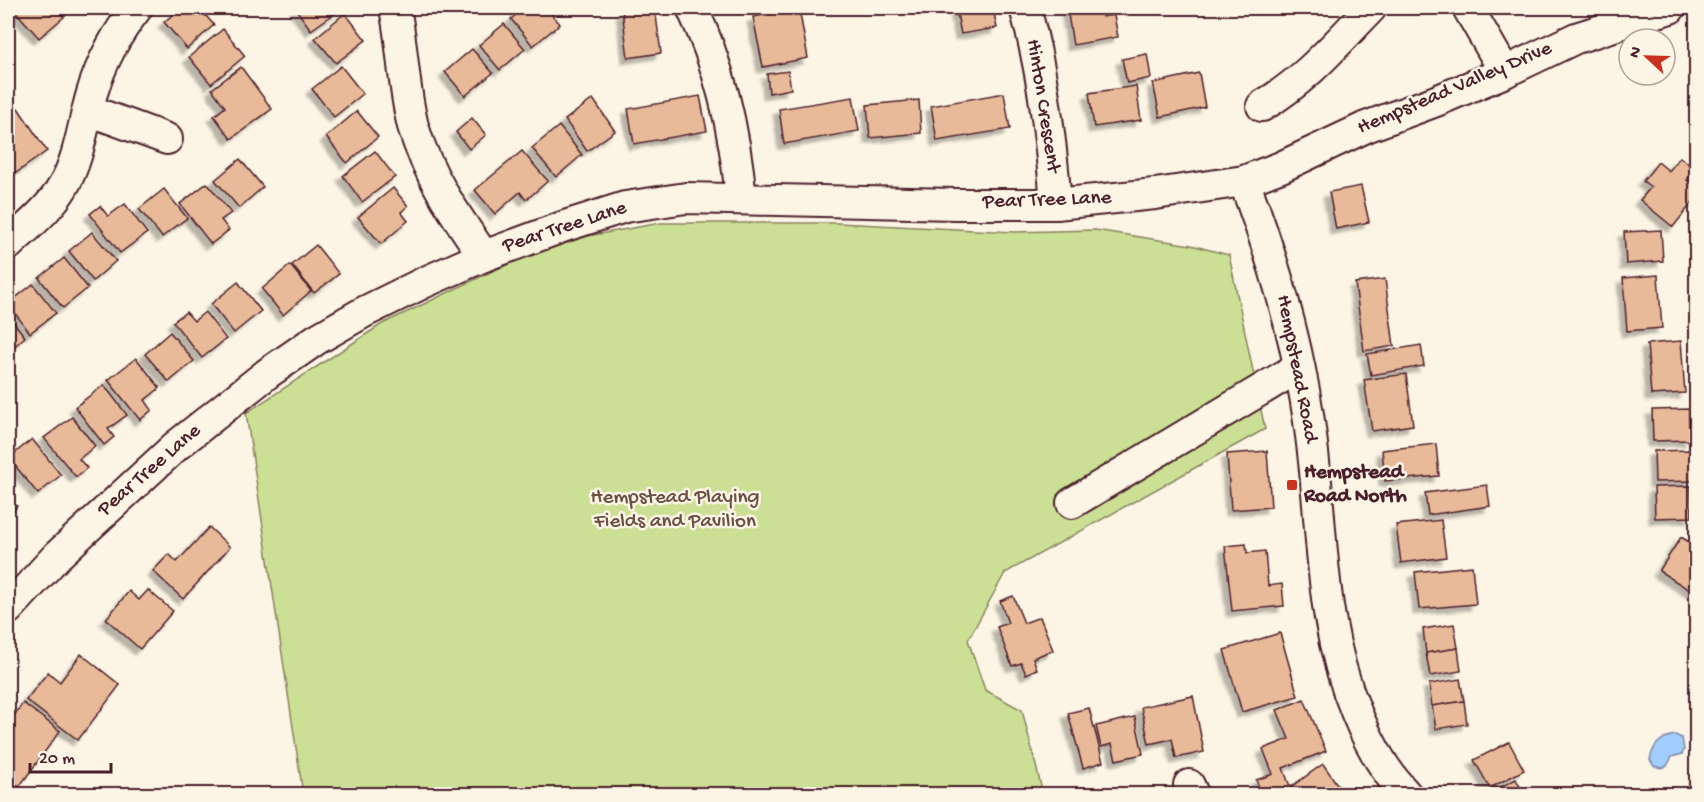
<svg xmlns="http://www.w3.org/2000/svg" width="1704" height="802" font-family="'Gochi Hand',sans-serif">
<defs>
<filter id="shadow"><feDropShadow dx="-5.5" dy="5.5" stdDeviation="1.5" flood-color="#0004"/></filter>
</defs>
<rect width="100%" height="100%" fill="#fcf5e5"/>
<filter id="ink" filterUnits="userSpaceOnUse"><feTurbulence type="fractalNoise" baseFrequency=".0167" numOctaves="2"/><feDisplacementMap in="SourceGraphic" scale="12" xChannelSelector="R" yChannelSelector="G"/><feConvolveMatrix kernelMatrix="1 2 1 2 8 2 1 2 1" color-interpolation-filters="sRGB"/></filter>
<g filter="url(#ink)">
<path fill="#cbe095" stroke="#8a8060" stroke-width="1.5" d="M661 223H838L1014 232 1095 230 1191 245 1229 255 1265 429 1005 573 968 640 985 690 1022 710 1043 794H303L246 413 382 324 522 257 588 236Z"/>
<path fill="#a1cefc" stroke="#7e88a8" stroke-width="1.5" d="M1675 735 1682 738 1684 750 1682 754 1672 757 1667 766 1662 768 1654 766 1650 760C1653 745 1660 738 1675 735Z"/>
<g fill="#e9ba99" stroke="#4a1f2b" stroke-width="1.5" filter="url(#shadow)">
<path d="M20 8H56L64 17 39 38 16 12Z"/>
<path d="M181 8H199L214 25 187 49 164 22Z"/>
<path d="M295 8H340L341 9 311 30Z"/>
<path d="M524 8H546L560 24 533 46 511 19Z"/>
<path d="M640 8H655L661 53 628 58 622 10Z"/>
<path d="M799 8 808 58 763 67 753 17Z"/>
<path d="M956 8H993L997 28 961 34Z"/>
<path d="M1067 8H1100L1102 17 1114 15 1118 37 1073 45Z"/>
<path d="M345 13 366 40 336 63 315 38Z"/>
<path d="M504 24 525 49 500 70 479 45Z"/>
<path d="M223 29 245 56 211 84 189 57Z"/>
<path d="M472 49 493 73 465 96 445 72Z"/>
<path d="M1147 54 1151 78 1127 83 1122 59Z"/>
<path d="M341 66 363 94 334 117 312 89Z"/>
<path d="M241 67 272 109 231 139 214 116 225 107 212 89Z"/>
<path d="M788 71 791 89 769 93 767 74Z"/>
<path d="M1199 73 1205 107 1160 117 1153 83Z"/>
<path d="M1136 86 1141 120 1094 127 1089 93Z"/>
<path d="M1004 93 1010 129 937 141 931 106Z"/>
<path d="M700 96 707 131 634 144 628 109Z"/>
<path d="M853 97 859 131 784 144 779 109Z"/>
<path d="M593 99 615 131 587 151 565 120Z"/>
<path d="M919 100 921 133 870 138 867 105Z"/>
<path d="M18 108 47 151 16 173 8 161V115Z"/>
<path d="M357 111 378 137 347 163 326 137Z"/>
<path d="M472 118 486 135 469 149 456 132Z"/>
<path d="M559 126 582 155 556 177 532 148Z"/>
<path d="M375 151 395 177 362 202 343 176Z"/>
<path d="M522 151 548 181 526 200 520 192 495 214 475 190Z"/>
<path d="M1680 157 1695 169 1687 180 1696 187V198L1673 227 1640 200 1651 187 1643 181 1658 162 1669 171Z"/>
<path d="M240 159 263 187 239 208 215 180Z"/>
<path d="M207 183 231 213 221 220 229 230 211 244 180 204Z"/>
<path d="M1361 186 1369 222 1336 229 1329 192Z"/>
<path d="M393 188 408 206 401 212 408 221 381 244 358 217Z"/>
<path d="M164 189 187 218 162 237 139 209Z"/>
<path d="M125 204 147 233 120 253 90 214 100 206 108 216Z"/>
<path d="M1661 230 1663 261 1626 264 1624 232Z"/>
<path d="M92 232 116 261 93 281 69 251Z"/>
<path d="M316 245 339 274 314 293 292 265Z"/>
<path d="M64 258 88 288 63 308 39 278Z"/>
<path d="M290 265 311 291 283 315 262 289Z"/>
<path d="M1658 275 1662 328 1627 331 1623 278Z"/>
<path d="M1385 279 1394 346 1364 351 1355 283Z"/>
<path d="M238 282 261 311 234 333 211 304Z"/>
<path d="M33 284 56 313 30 333 8 304Z"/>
<path d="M186 312 194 321 205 312 226 339 202 358 173 322Z"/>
<path d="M8 315 25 337 8 352Z"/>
<path d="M170 332 194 361 169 382 145 354Z"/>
<path d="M1681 341 1685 393 1651 395 1647 344Z"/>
<path d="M1421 345 1424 366 1371 375 1367 354Z"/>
<path d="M136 358 160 388 145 400 152 410 140 420 108 380Z"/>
<path d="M1406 374 1413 425 1372 431 1364 380Z"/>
<path d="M104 385 127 415 108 429 114 437 104 445 75 407Z"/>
<path d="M1689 409 1690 440 1653 441 1652 410Z"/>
<path d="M72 417 95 446 79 459 87 468 76 477 44 438Z"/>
<path d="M32 439 61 475 38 494 9 458Z"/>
<path d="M1436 444 1439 476 1385 481 1382 450Z"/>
<path d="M1693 450 1694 481 1655 482 1654 451Z"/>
<path d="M1267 451 1271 507 1231 510 1227 454Z"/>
<path d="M1487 485 1490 506 1428 515 1425 493Z"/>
<path d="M1691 486 1692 517 1655 518 1654 487Z"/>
<path d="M8 500 17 506 8 520Z"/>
<path d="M1441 520 1446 557 1401 563 1396 525Z"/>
<path d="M209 527 230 547 183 599 153 571 169 554 177 562Z"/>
<path d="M1681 537 1696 546V594L1659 571Z"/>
<path d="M1246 544 1247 553 1265 551 1268 586 1282 584 1284 606 1232 611 1225 546Z"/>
<path d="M1472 566 1476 604 1419 609 1415 572Z"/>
<path d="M148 590 173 611 140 649 106 619 129 591 139 600Z"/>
<path d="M1013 596 1024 623 1040 617 1053 650 1033 658 1037 669 1026 674 1021 663 1012 666 997 627 1008 623 1000 601Z"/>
<path d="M1454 624 1458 648 1426 653 1423 629Z"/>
<path d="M1280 633 1298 696 1242 712 1224 650Z"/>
<path d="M1458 648 1461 671 1430 676 1426 653Z"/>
<path d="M81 654 120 685 78 740 26 700 48 672 60 682Z"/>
<path d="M1460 679 1464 701 1432 706 1429 684Z"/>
<path d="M1193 696 1204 752 1176 758 1172 739 1149 744 1141 707Z"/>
<path d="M1304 699 1326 751 1283 768 1290 786 1270 794H1262L1256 780 1273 774 1263 749 1289 739 1277 710Z"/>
<path d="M1464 701 1467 724 1436 729 1432 706Z"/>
<path d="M23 703 60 731 19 787 8 779V724Z"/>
<path d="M1089 708 1103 762 1083 768 1068 713Z"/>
<path d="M1135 717 1143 754 1116 760 1112 744 1101 747 1096 726Z"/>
<path d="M1509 742 1524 770 1490 788 1474 760Z"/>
<path d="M1323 764 1344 794H1296L1291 787Z"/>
<path d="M1516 779 1524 794H1491L1490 792Z"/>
</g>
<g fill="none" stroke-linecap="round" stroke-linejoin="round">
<g stroke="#4a1f2b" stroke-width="34">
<g id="minor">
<path d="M395 8C403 47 403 87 413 126 427 174 456 216 484 256"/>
<path d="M692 8C721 68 735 132 741 199"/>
<path d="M1025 8C1043 71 1051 138 1056 204"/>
<path d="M1468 8 1505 72"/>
<path d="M1262 106C1306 80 1336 44 1371 8"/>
<path d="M88 110 167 139"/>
<path d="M1244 181C1275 263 1300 348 1311 436 1324 532 1318 621 1357 714 1369 743 1384 771 1406 794"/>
<path d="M8 245C28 226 50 209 64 185 80 156 83 123 92 93 101 63 118 32 137 8"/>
<path d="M1072 503 1299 367"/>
<path d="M8 609 57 556 176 446 268 373 317 339 364 312 425 282 484 256 565 226 625 207 686 198 955 204H1056L1155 194 1244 181 1281 167 1366 127 1436 101 1505 72 1576 38 1670 8"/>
<path d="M1189 785 1193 794"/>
</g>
</g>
<use href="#minor" stroke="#fcf5e5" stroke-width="30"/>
</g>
</g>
<rect fill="#c8321e" stroke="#fcf5e5" stroke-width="2" x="1286" y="479" width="12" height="12" rx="3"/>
<g text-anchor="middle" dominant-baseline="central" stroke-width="5" stroke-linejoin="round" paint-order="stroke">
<g font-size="21" fill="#4a1f2b" stroke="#fcf5e5">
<text transform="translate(1455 89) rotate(-23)">Hempstead Valley Drive</text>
<text transform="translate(1042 106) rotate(81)">Hinton Crescent</text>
<text transform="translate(1047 201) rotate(-2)">Pear Tree Lane</text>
<text transform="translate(565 228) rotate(-18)">Pear Tree Lane</text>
<text transform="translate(1296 369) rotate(79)">Hempstead Road</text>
<text transform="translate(150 471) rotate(-41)">Pear Tree Lane</text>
</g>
<g font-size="21" font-weight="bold" fill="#4a1f2b" stroke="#fcf5e5" text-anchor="start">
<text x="1304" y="473">Hempstead<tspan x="1304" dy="24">Road North</tspan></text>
</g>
<g font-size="21" fill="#6a4f46" stroke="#fcf5e5">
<text x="675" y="498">Hempstead Playing<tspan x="675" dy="24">Fields and Pavilion</tspan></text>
</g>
</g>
<rect width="1704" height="802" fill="none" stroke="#fcf5e5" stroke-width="30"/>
<rect x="15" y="15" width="1674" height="772" fill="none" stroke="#4a1f2b" stroke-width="2" filter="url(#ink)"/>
<g transform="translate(1647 57) rotate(292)"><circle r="28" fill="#fcf5e5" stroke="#b59f9b" stroke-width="1.5"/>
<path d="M0-4.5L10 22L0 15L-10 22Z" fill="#c8321e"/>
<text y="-9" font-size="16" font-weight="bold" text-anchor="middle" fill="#4a1f2b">N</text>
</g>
<path d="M30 763v9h81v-9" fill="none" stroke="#4a1f2b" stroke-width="3"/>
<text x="39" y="763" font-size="18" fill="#4a1f2b" stroke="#fcf5e5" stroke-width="4.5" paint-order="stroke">20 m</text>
</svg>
